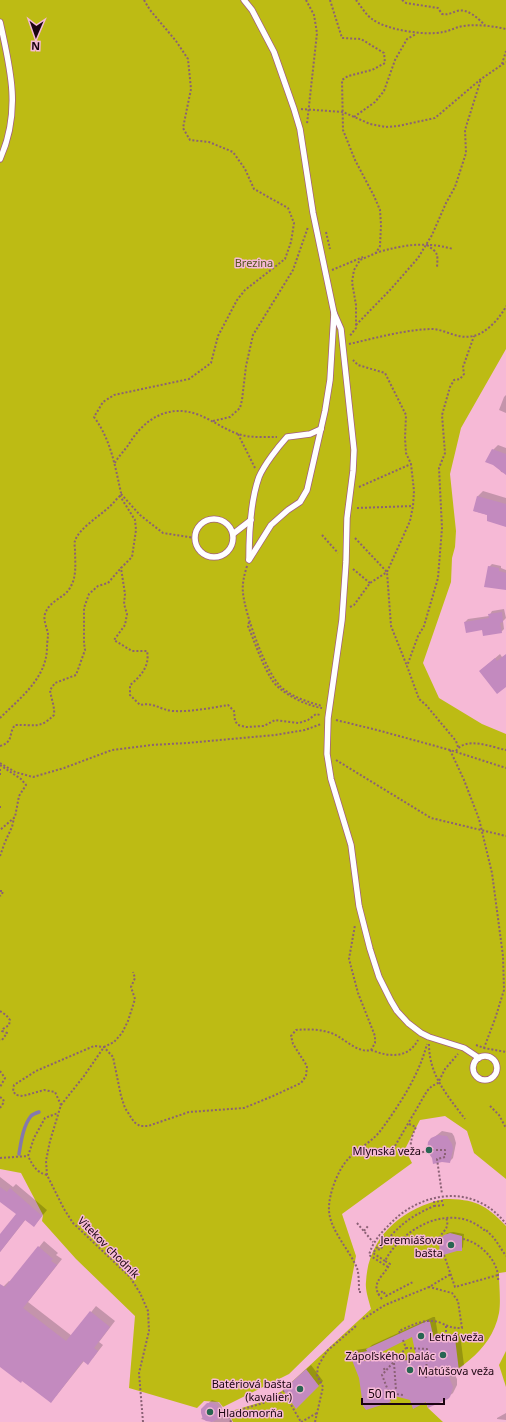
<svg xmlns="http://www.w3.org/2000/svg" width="506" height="1422" font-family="'Noto Sans',sans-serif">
<rect width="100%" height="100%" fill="#f6b9d6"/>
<g fill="#bdbb14">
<path d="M0 0H506V349L461 428 450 474 456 531 455 547 452 558 451 582 423 663 439 698 482 724 506 734V1179L474 1153 467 1131 445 1116 420 1120 405 1149 412 1163 342 1214 356 1256 344 1320 289 1374 223 1407 219 1402 204 1401 197 1408 129 1388 135 1316 76 1259 42 1221 43 1215 21 1173 0 1169Z"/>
<path d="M444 1199C475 1199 485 1204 506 1226V1272L499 1273C499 1286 501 1301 499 1313 491 1354 454 1371 422 1392L428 1408 443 1422H233L228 1412 262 1402 282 1391 371 1309C369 1301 365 1290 366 1282 368 1237 402 1208 444 1199Z"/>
<path d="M506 1351V1387L499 1365Z"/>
</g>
<g fill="#0003" fill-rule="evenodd">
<path d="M506 395V413L499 410 504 397Z"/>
<path d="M498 445 506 448V473L501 472 493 450Z"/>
<path d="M483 491 506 498V525L488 515 474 511 478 496Z"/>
<path d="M492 564 501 566V568L506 570V589L489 567Z"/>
<path d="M504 609 506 618 503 621 504 629 501 632 483 629 465 622 468 619 489 616 492 611Z"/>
<path d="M500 654 502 657 506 655V686L480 671Z"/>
<path d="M442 1131 452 1133 454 1136 456 1143 453 1158 449 1162 432 1139Z"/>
<path d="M0 1177 13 1187 16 1184 47 1210 34 1226 26 1219 0 1252V1236L18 1214 1 1201 0 1202Z"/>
<path d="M453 1232 464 1234 463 1247 461 1250 445 1236 447 1233Z"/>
<path d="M44 1241 58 1253 56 1255 62 1259 28 1302 72 1336 96 1306 115 1321 99 1342 103 1345 93 1358 84 1361 56 1396 22 1380 0 1366V1290L9 1281 11 1282Z"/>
<path d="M433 1317H435L438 1335 460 1334 464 1365 454 1373 457 1379V1385L453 1393 447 1398 426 1401 411 1399 394 1395 395 1396 390 1401 360 1378 352 1355 356 1350 369 1348 372 1345ZM413 1336 417 1355 369 1357Z"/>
<path d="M311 1365 323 1381 296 1407 289 1385Z"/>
<path d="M212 1400 218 1402 221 1405 224 1414 229 1413 232 1422H214L201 1419 203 1417 205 1406Z"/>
<path d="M506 1413V1420L497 1419V1418Z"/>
</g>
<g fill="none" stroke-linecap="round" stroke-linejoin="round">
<path stroke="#8578ac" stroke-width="3.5" d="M19 1154C21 1142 23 1126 31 1116 33 1114 36 1113 39 1112"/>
</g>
<g fill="#c38abf" fill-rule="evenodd">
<path d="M492 449 506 454V475L493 465 485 462Z"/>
<path d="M477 496 506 504V527L487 521V515L473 511Z"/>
<path d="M488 566 499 568V571L506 573V590L484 587Z"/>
<path d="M502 612 503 622 500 623 502 633 483 636 482 630 466 633 464 622 489 618 488 614Z"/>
<path d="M506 654V687L497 694 479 671 495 658 497 661Z"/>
<path d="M438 1135 447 1136 452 1144 453 1149 450 1163 442 1162 433 1164 432 1158 427 1151 428 1142 431 1138Z"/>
<path d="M0 1187 7 1192 10 1188 42 1216 34 1227 25 1220 0 1252V1234L16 1214 0 1202Z"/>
<path d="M450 1233 462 1236V1251H457L440 1256 439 1243 440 1239 444 1235Z"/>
<path d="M38 1246 53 1259 51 1261 57 1265 23 1308 66 1341 90 1311 110 1327 94 1348 98 1351 88 1365 83 1361 51 1403 22 1381 21 1383 0 1367V1284L5 1287Z"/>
<path d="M427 1321 430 1322 434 1339 455 1338 459 1371 449 1377 453 1387 450 1397 448 1399 428 1408 426 1402 413 1409 410 1400 387 1394 391 1402 366 1410 363 1406 359 1378 350 1355 367 1351 366 1349ZM412 1337 417 1360 363 1361 370 1358Z"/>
<path d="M306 1369 319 1386 296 1409 283 1390Z"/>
<path d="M207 1403H211L217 1405 222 1417 212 1422 206 1421 203 1419 201 1413V1409Z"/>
</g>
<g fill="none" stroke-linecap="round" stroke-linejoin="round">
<g stroke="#a25e81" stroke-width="7">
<g id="service">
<path d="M244 0 252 10 274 52 294 109 300 129 313 213 334 313 330 380 325 411 307 490 300 502 288 510 271 525 249 560"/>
<path d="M0 22C11 70 21 113 0 159"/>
<path d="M334 313 341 329 354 450 353 471 347 518 346 562 342 620 328 718 327 754 331 779 351 845 359 906 370 949 379 977 391 1001 397 1011 408 1023 421 1033 429 1037 464 1048 479 1058"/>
<circle cx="214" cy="538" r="19"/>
<path d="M233 534 251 520"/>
<path d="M249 559C249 533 250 502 259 477 264 465 278 447 287 437L310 434 321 429"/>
<circle cx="485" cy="1068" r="12"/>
</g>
</g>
<g stroke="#8b6175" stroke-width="2" stroke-dasharray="2 2" stroke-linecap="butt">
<path d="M144 0 150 10 176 41 188 59 191 89 183 128 190 140 209 142 233 152 245 169 254 189 288 208 294 223 291 242 285 259 245 290 237 300 218 336 211 363 189 379 114 395 103 402 94 417C111 440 115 466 121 493L120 496 135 520 136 530 132 557 121 568 125 594 124 604 127 614 125 625 114 640 132 651H147C150 666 141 676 130 685V695L140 705C155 702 160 710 173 711 191 712 211 708 228 705L234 711 235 721 238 725 246 727 264 726 275 720 299 723 308 720 316 714 320 715"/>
<path d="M306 0 314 15 317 33 307 124"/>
<path d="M330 0 342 38 361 39 384 53 385 63 372 70 348 76 342 80 343 130 355 160 374 196 380 210 381 225 380 246 376 253 360 260 354 270 352 282 356 305V328L349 337"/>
<path d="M356 0C361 6 365 14 372 19 386 30 426 36 443 32 450 31 456 27 463 26 478 24 492 26 506 29"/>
<path d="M402 0 406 3 438 8 442 14C449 15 451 13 457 11 468 8 477 18 485 25"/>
<path d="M502 64 506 51"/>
<path d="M301 109 343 112 370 124 386 127 398 126 435 118 481 79 506 62"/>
<path d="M354 117 375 102 384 91 395 60 407 39 416 34"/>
<path d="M326 232 330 249"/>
<path d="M427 245C438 253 438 253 437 267"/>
<path d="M375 253C403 245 424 241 453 249"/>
<path d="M332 270 363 257"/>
<path d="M356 325 390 290 418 258 432 235 446 203 455 187 466 153 465 130 481 79"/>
<path d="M349 344C376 338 403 330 431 329 445 329 458 340 473 336 486 334 501 317 506 306"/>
<path d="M213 421 230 417 240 408 242 400 246 366 253 335 293 270 308 227"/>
<path d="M238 434 255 468"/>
<path d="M115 463C117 458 125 450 129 444 144 419 169 403 199 415 212 420 224 429 238 434 250 438 265 437 277 437"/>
<path d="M359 487 411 464"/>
<path d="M121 494 140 515 163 533 195 538"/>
<path d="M357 508 413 506"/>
<path d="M322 535 338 553"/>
<path d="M355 538 387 572 391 626 407 666"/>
<path d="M247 566C244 576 242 584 243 593 245 614 266 673 281 687 292 697 308 702 322 706"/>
<path d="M353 569 370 583"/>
<path d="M350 607 354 605 370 583 387 572 410 521 413 506 414 491 411 464 406 453 405 438 406 415 385 373 358 365 353 360"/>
<path d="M249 622 248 626C255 643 262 664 272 680 280 693 307 706 322 708"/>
<path d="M0 718C20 698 47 678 47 647 47 643 48 638 48 634 47 628 43 620 45 614 50 599 65 599 71 586 77 575 75 562 75 550 75 547 74 543 75 541 79 528 100 516 109 507 113 504 116 499 120 496"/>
<path d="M336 720 377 730 450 750 506 768"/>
<path d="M0 746C14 742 8 734 15 725 34 724 39 730 54 715 55 707 51 698 50 690L55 683 76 675 85 650 84 643V608L89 594 98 586 108 583 121 568"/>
<path d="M458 747 456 741 426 705 419 699 407 666 418 636 424 626 438 578 442 528 439 468 445 453 442 415 450 387 454 380 460 379 464 374 463 367 474 336"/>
<path d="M450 750 464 780 479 819 492 873 503 956 504 990 495 1019 484 1048"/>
<path d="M456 751C466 736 491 747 506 750"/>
<path d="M336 760 431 818 506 836"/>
<path d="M0 763 15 772 33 777 64 768 112 750 151 745 187 743 275 735 305 730 321 724"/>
<path d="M0 765 21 779 26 785 19 796 15 817 0 830"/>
<path d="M0 769V775"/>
<path d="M0 806V810"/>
<path d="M0 856 5 842 12 827 14 818"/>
<path d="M0 891H3L2 894 0 896"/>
<path d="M0 1011 6 1015 10 1020 9 1025 3 1029 2 1031 7 1033 2 1040H0"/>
<path d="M429 1044C429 1075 447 1095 465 1119"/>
<path d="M476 1045 484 1048 506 1052"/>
<path d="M371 1050C389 1057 408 1059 418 1040"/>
<path d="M0 1071 5 1078 0 1087"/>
<path d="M0 1097 3 1099 4 1102 0 1108"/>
<path d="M61 1105 84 1076 104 1047 114 1042 122 1033 128 1021 135 999 131 987 135 978 133 972"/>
<path d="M490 1106 499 1115 506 1128"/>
<path d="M409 1124 416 1127C411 1137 410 1144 411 1155L427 1151"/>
<path d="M395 1146 427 1091 432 1086 438 1083 445 1069 458 1054"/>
<path d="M432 1150H445V1157L437 1159 442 1194"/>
<path d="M0 1158 28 1156"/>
<path d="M47 1175C36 1172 33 1166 28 1156L34 1138 45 1118 58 1113"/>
<path d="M434 1206 445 1205"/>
<path d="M357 1223 373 1242"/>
<path d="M364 1231 368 1226"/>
<path d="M439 1238C444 1230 450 1228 446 1217"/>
<path d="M463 1239C480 1242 500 1262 498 1281"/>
<path d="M378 1249 380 1250C395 1228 409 1217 434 1206V1202L442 1201V1198"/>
<path d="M444 1255 455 1287 498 1275"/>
<path d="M385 1261 373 1253 384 1238 387 1240"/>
<path d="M388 1267 369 1255C372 1244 379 1235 387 1227 419 1191 474 1182 506 1224"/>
<path d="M361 1292H359C359 1286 359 1274 357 1268 349 1249 331 1232 329 1211 328 1195 338 1169 349 1158 359 1148 373 1141 381 1130 400 1104 419 1075 427 1044"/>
<path d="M378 1295 383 1291 386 1296 413 1282"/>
<path d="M382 1299C369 1284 382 1278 390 1264L385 1261C402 1228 451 1201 484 1230L485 1229 494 1238 506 1256"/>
<path d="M363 1319 385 1305 429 1287 451 1274"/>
<path d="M446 1326V1338"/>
<path d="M400 1333 399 1331C412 1325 427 1317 441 1323 450 1327 452 1328 462 1328L458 1301 452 1293 429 1287"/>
<path d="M403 1340 406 1348 382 1375 389 1393 403 1395"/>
<path d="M406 1348 427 1349 426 1379"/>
<path d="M394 1363 396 1390"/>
<path d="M384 1368 385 1372"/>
<path d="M280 1394 284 1391"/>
<path d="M220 1413H230L263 1403 280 1394 287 1398 301 1422"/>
<path d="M227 1413 231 1422"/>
<path d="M143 1422 139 1373 149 1331 148 1311 140 1293 130 1277 73 1223 64 1209 47 1175 46 1161 50 1141 61 1105 55 1092 44 1090 23 1096 16 1095 13 1091 14 1085 36 1071 94 1046 104 1047 113 1057 121 1096 125 1108 134 1122 140 1126H148L189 1112 244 1108 273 1096 301 1083 306 1076 307 1066 293 1044 291 1036 296 1030C306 1029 317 1029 328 1032 342 1035 356 1054 371 1050L375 1043V1036L358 993 349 959 355 925"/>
<path d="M301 1422 317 1413"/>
<path d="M315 1422 323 1387 317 1375 318 1366 327 1351 356 1326"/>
</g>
<use href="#service" stroke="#fff" stroke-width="5.5"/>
</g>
<g fill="#286552" stroke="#f6b9d6" stroke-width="1.5">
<circle cx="429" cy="1150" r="4"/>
<circle cx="451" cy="1245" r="4"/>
<circle cx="421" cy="1336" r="4"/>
<circle cx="443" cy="1355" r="4"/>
<circle cx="410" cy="1370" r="4"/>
<circle cx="300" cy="1389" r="4"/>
<circle cx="210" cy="1412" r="4"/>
</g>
<g text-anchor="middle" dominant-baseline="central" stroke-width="3" stroke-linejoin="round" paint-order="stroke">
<g font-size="11" fill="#55551c" stroke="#f6b9d6">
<text x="254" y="262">Brezina</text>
</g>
<g font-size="11" fill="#1b0410" stroke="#f6b9d6" text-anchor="end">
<text x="421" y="1150">Mlynská veža</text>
<text x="443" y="1239">Jeremiášova<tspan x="443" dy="13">bašta</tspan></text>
<text x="429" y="1336" text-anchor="start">Letná veža</text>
<text x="435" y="1355">Zápoľského palác</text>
<text x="418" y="1370" text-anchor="start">Matúšova veža</text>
<text x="292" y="1383">Batériová bašta<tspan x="292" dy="13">(kavalier)</tspan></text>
<text x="218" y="1412" text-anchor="start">Hladomorňa</text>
</g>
<g font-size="11" fill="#1b0410" stroke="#f6b9d6">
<text transform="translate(109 1247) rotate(45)">Vitekov chodník</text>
</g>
</g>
<g transform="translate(36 36) rotate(182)" stroke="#f6b9d6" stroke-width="3" paint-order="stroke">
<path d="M0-3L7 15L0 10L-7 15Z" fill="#1b0410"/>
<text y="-6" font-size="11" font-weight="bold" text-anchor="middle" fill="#1b0410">N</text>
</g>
<path d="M362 1398v6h82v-6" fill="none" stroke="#1b0410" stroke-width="2"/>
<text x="368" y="1398" font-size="12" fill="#1b0410" stroke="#f6b9d6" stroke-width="3" paint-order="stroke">50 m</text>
</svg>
